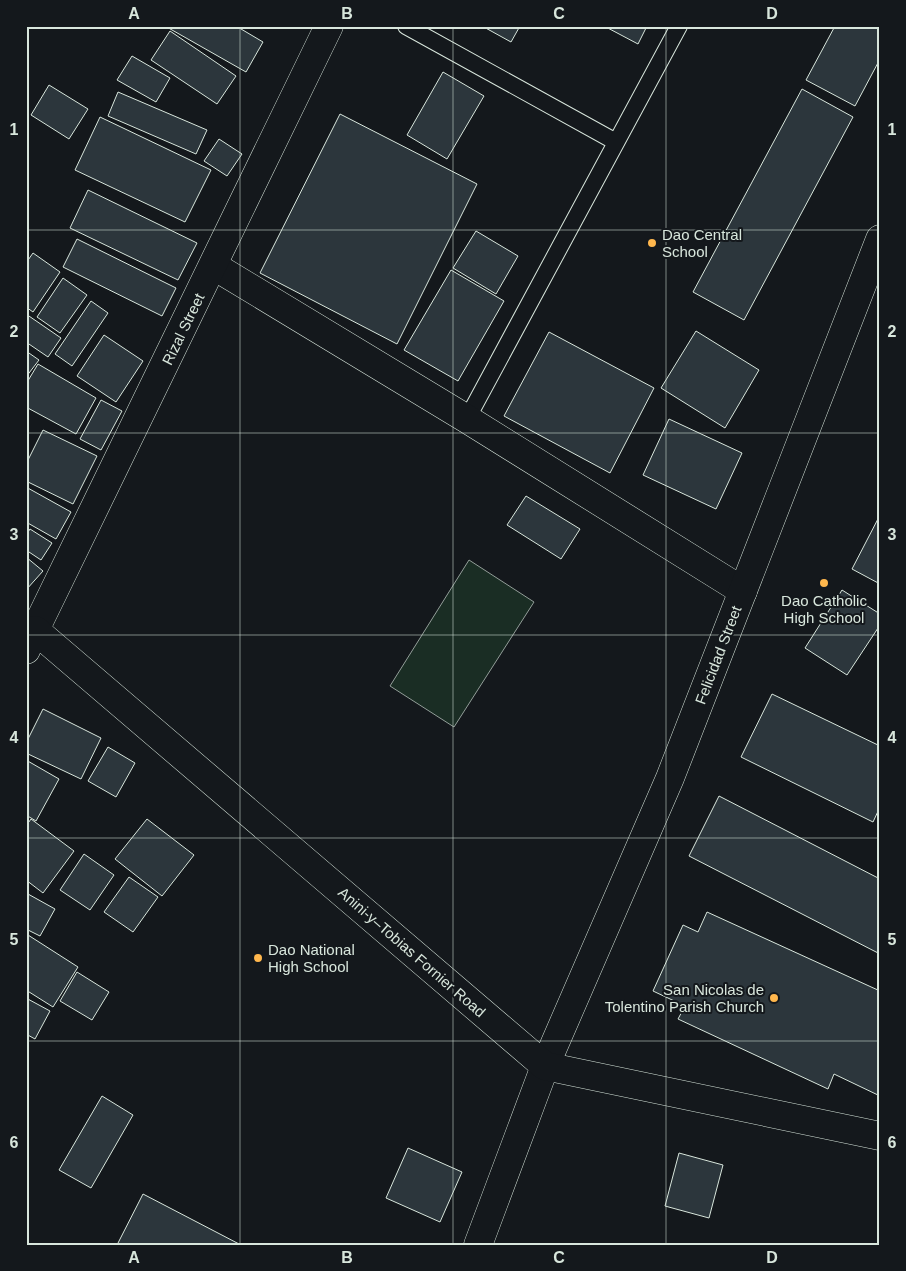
<svg xmlns="http://www.w3.org/2000/svg" width="906" height="1271" font-family="Helvetica,sans-serif">
<rect width="100%" height="100%" fill="#14181c"/>
<path fill="#1a2d24" stroke="#939e99" d="M469 560 534 602 454 727 390 686Z"/>
<g fill="#2c363c" stroke="#d8e6dc">
<path d="M165 26H236L263 42 246 72Z"/>
<path d="M482 26H520L511 42Z"/>
<path d="M604 26H647L638 44Z"/>
<path d="M835 26H880V59L855 106 806 80Z"/>
<path d="M170 31 236 76 217 104 151 60Z"/>
<path d="M132 56 170 78 156 102 117 80Z"/>
<path d="M443 72 484 96 447 159 407 135Z"/>
<path d="M49 85 88 109 69 139 31 115Z"/>
<path d="M802 89 853 117 744 320 693 292Z"/>
<path d="M118 92 207 130 196 154 108 116Z"/>
<path d="M340 114 477 184 397 344 260 273Z"/>
<path d="M100 117 211 170 185 222 75 170Z"/>
<path d="M219 139 242 154 227 176 204 161Z"/>
<path d="M88 190 197 243 178 280 70 228Z"/>
<path d="M476 231 518 256 496 294 453 268Z"/>
<path d="M77 239 176 288 162 316 63 267Z"/>
<path d="M33 253 60 272 33 312 26 307V263Z"/>
<path d="M451 270 504 301 458 381 404 350Z"/>
<path d="M63 278 87 295 60 333 37 317Z"/>
<path d="M91 301 108 313 72 366 55 354Z"/>
<path d="M26 314 61 338 48 357 26 342Z"/>
<path d="M696 331 759 370 725 428 661 388Z"/>
<path d="M549 332 654 388 610 473 504 416Z"/>
<path d="M104 335 143 361 116 402 77 376Z"/>
<path d="M26 351 39 360 26 377Z"/>
<path d="M38 364 96 398 76 434 26 407V384Z"/>
<path d="M101 400 122 411 101 450 80 439Z"/>
<path d="M669 419 742 453 716 509 643 475Z"/>
<path d="M43 430 97 456 73 504 26 481V464Z"/>
<path d="M26 487 71 512 56 539 26 522Z"/>
<path d="M526 496 580 529 561 559 507 525Z"/>
<path d="M880 515V584L852 569Z"/>
<path d="M30 529 52 543 41 560 26 550V535Z"/>
<path d="M26 557 43 571 26 590Z"/>
<path d="M842 590 880 614V625L847 675 805 648Z"/>
<path d="M772 694 880 746V807L873 822 741 757Z"/>
<path d="M43 709 101 738 81 779 26 753V743Z"/>
<path d="M108 747 135 763 116 797 88 781Z"/>
<path d="M26 760 59 779 36 821 26 815Z"/>
<path d="M719 796 880 879V954L689 856Z"/>
<path d="M31 819 74 851 43 893 26 880V826Z"/>
<path d="M147 819 194 855 162 896 115 859Z"/>
<path d="M84 854 114 875 90 910 60 890Z"/>
<path d="M129 877 158 897 133 932 104 912Z"/>
<path d="M28 894 55 909 40 936 26 929V898Z"/>
<path d="M707 912 880 991V1096L834 1074 828 1089 678 1019 685 1006 653 991 683 925 698 932Z"/>
<path d="M28 935 78 967 53 1007 26 990V938Z"/>
<path d="M77 972 109 992 92 1020 60 1001Z"/>
<path d="M26 998 50 1011 35 1039 26 1034Z"/>
<path d="M102 1096 133 1115 91 1188 59 1170Z"/>
<path d="M408 1148 462 1172 440 1222 386 1198Z"/>
<path d="M679 1153 723 1165 709 1218 665 1206Z"/>
<path d="M143 1194 241 1245H117Z"/>
</g>
<g fill="none" stroke-linecap="round" stroke-linejoin="round">
<g stroke="#d8e6dc" stroke-width="18">
<g id="lane">
<path d="M406 26 616 142"/>
<path d="M467 419 679 26"/>
</g>
</g>
<g stroke="#d8e6dc" stroke-width="29">
<g id="street">
<path d="M214 266 467 419 743 591"/>
<path d="M478 1245 545 1066 670 778 880 239"/>
</g>
</g>
<g stroke="#d8e6dc" stroke-width="29">
<path id="secondary" d="M35 630 329 26"/>
</g>
<g stroke="#d8e6dc" stroke-width="29">
<path id="primary" d="M26 650 35 630 545 1066 880 1136"/>
</g>
<use href="#lane" stroke="#14181c" stroke-width="16"/>
<use href="#street" stroke="#14181c" stroke-width="28"/>
<use href="#secondary" stroke="#14181c" stroke-width="28"/>
<use href="#primary" stroke="#14181c" stroke-width="28"/>
</g>
<path fill="none" stroke="#d8e6dc" stroke-width="1" stroke-opacity="0.55" d="M240 26V1245M453 26V1245M666 26V1245M26 230H880M26 433H880M26 635H880M26 838H880M26 1041H880"/>
<g fill="#ffb74d" stroke="#14181c" stroke-width="2">
<circle cx="652" cy="243" r="5"/>
<circle cx="824" cy="583" r="5"/>
<circle cx="258" cy="958" r="5"/>
<circle cx="774" cy="998" r="5"/>
</g>
<g text-anchor="middle" dominant-baseline="central" stroke-width="4" stroke-linejoin="round" paint-order="stroke">
<g font-size="15" fill="#d8e6dc" stroke="#14181c" text-anchor="start">
<text x="662" y="234">Dao Central<tspan x="662" dy="17">School</tspan></text>
<text x="824" y="600" text-anchor="middle">Dao Catholic<tspan x="824" dy="17">High School</tspan></text>
<text x="268" y="949">Dao National<tspan x="268" dy="17">High School</tspan></text>
<text x="764" y="989" text-anchor="end">San Nicolas de<tspan x="764" dy="17">Tolentino Parish Church</tspan></text>
</g>
<g font-size="15" fill="#d8e6dc" stroke="#14181c">
<text transform="translate(183 329) rotate(-64)">Rizal Street</text>
<text transform="translate(718 655) rotate(-69)">Felicidad Street</text>
<text transform="translate(412 952) rotate(41)">Anini-y–Tobias Fornier Road</text>
</g>
</g>
<rect width="906" height="1271" fill="none" stroke="#14181c" stroke-width="55"/>
<rect x="28" y="28" width="850" height="1216" fill="none" stroke="#d8e6dc" stroke-width="2"/>
<g font-size="16" text-anchor="middle" font-weight="bold" fill="#d8e6dc">
<text x="134" y="19">A</text>
<text x="347" y="19">B</text>
<text x="559" y="19">C</text>
<text x="772" y="19">D</text>
<text x="14" y="135">1</text>
<text x="892" y="135">1</text>
<text x="14" y="337">2</text>
<text x="892" y="337">2</text>
<text x="14" y="540">3</text>
<text x="892" y="540">3</text>
<text x="14" y="743">4</text>
<text x="892" y="743">4</text>
<text x="14" y="945">5</text>
<text x="892" y="945">5</text>
<text x="14" y="1148">6</text>
<text x="892" y="1148">6</text>
<text x="134" y="1263">A</text>
<text x="347" y="1263">B</text>
<text x="559" y="1263">C</text>
<text x="772" y="1263">D</text>
</g>
</svg>
